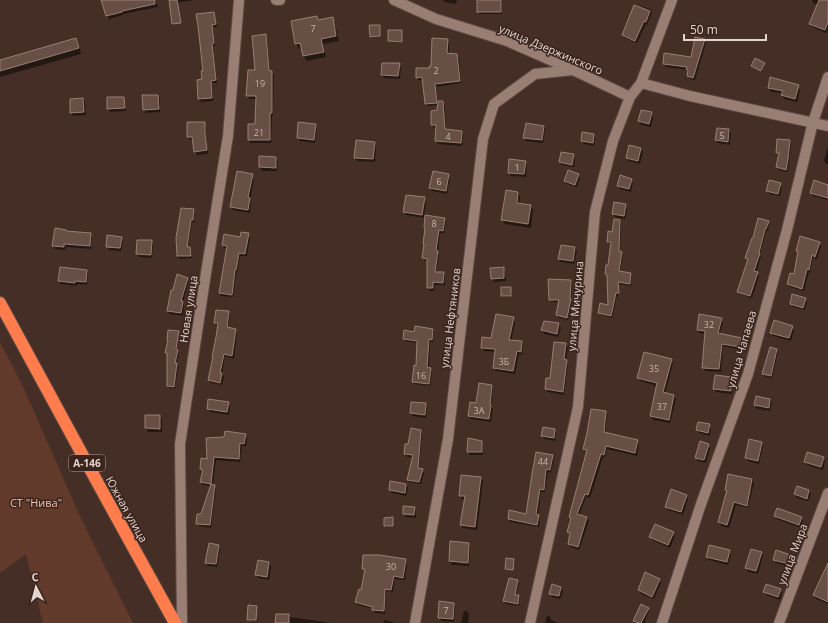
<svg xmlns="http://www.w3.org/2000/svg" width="828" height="623" font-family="'Open Sans',sans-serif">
<rect width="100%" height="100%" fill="#452e25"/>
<path fill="#613a2c" d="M0 342 22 384 79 514 133 623H43L26 554 0 573Z"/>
<g fill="#0007">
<path d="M105 0H156L158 7 123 14V15L109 19 107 15Z"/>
<path d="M172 0H195L174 3Z"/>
<path d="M443 0H457L456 4 444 2Z"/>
<path d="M492 0H502V14H480L478 11Z"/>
<path d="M812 0H828V29L826 33 812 27 810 24 818 5 813 3Z"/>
<path d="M635 5 650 9 652 12 647 25 646 24 637 43 625 38 623 35Z"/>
<path d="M214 13 215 16 217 27H213L215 46H213L217 83H212L213 101 201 102 199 99Z"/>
<path d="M317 17 319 21 332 18 335 24 339 41 323 44 326 57 307 61 303 55 302 48 299 49 296 43Z"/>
<path d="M380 27V37L372 38 371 36Z"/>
<path d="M402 31V43L390 42 389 40Z"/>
<path d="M265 35 267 38 270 71 272 72 274 75 273 116H272L271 143H251L249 140 256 125 257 99H249L247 96 256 71Z"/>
<path d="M76 40 79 45 81 54 0 77V61Z"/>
<path d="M447 40 449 42V54L457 55 459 58 461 83 436 87 438 102H443L445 106 446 131 461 132 463 135 462 146 438 144 436 140 437 128H434L432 125 438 111 439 105 427 106 426 104 424 80H419L417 78 431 68Z"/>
<path d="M704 40 706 43 695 80 690 79 688 76 689 72 688 70 666 67 664 64 692 58Z"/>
<path d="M399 64 401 68 400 79 384 78 382 75Z"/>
<path d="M764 64 765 65 762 72 753 67 752 66Z"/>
<path d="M771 79 798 86 800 90 797 102 784 99 782 95 783 93 771 92 769 88Z"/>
<path d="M158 96 160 99V112L146 113 144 109Z"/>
<path d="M124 98 125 101 126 111 110 112 108 108Z"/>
<path d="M83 99 85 102 86 115 73 116 71 113Z"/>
<path d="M651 113 653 117 651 127 641 125 639 121Z"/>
<path d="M204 123 206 127V138L208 154 197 155 195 151 194 140H190L188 137Z"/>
<path d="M315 125 317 128 315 143 300 141 298 138Z"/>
<path d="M544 126 545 130 543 143 526 141 524 137Z"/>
<path d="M729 130 731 133 730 145 718 143 716 140Z"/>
<path d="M593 134 595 138 594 146 584 144 582 141Z"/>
<path d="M789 141 791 144 789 163 787 172 779 170 777 167 780 156H778L777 153Z"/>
<path d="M374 143 376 146 375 162 357 161 355 158Z"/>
<path d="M641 149 643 152 640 164 629 161 627 158Z"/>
<path d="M827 149H828V165L826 164 824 161Z"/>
<path d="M573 155 575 159 574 167 562 165 560 162Z"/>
<path d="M260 157 276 158 278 161 277 171H262L260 167Z"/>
<path d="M525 162 527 165 526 177 511 176 509 172Z"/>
<path d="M252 175 254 179 250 200 251 202 250 213 233 210 231 207Z"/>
<path d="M448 175 450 178 447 194 432 191 430 188Z"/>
<path d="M578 175 580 178 577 187 567 184 565 180Z"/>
<path d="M631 179 633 183 631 192 620 189 618 186Z"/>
<path d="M780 184 782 187 780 196 769 194 767 191Z"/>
<path d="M828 186V200L813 196 811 193Z"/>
<path d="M518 193 520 197 519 204 531 206 533 210 531 228 505 224 502 220Z"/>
<path d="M424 198 426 201 424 218 406 215 404 211Z"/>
<path d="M625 205 627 209 625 219 615 217 613 214Z"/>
<path d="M193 210 195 213 194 223 192 222 188 248H190L191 250 192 258 179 259 178 256Z"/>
<path d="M444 219 446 222 444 233H440L438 252 439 255 436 273H443L445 276V285H435L434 291H430L428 288V261H425L423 258 425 229V227Z"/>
<path d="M620 221 621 224 620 252H621L623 255 620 272 631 274 632 276 631 286 619 284V295L617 296 612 318 601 315 599 313 609 306 608 277 606 274 609 266 612 245 610 244 608 242Z"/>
<path d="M768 221 769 224 768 231H766L760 255 761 257 756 273H757L759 276 752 298 740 294 739 292 748 261 746 258 754 239Z"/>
<path d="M66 231V232L90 234 92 237 91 249 66 247 65 250 55 249 53 246Z"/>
<path d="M248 234 250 237 247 256H240L237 273H236L233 297 221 296 220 293 227 248H225L223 245Z"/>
<path d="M121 237 123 241 121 251 109 250 107 246Z"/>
<path d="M151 241 153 245 152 258 139 257 137 253Z"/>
<path d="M819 243 821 246 817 259 813 258 810 272H809L804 291 790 287 788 284 791 274 794 275 799 254 797 250Z"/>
<path d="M575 248 577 251 574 264 561 262 559 259Z"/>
<path d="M503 268 505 272 506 281 494 282 492 278Z"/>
<path d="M87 271 88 274 87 285 77 284V286L61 284 59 281Z"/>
<path d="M187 278 189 281 183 303 184 305 183 316 169 314 168 311 174 291Z"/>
<path d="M549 280 570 281 572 283 571 300 572 302 568 320 559 318 557 315 559 302H552L550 300Z"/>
<path d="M511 289V297H502V296Z"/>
<path d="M805 299 807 302 805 310 793 307 791 304Z"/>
<path d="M228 312 230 315 228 328 236 330 237 333 234 359 225 356 222 374 224 377 222 385 211 383 209 380 219 326H217L215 323Z"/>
<path d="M513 318 515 322 511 341 521 342 523 346 522 355 519 354 515 374 496 371 494 367 496 352 484 351 482 348 492 339Z"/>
<path d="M721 319 723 322 720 334 741 338 743 342 741 350 723 346 721 372 705 371 703 367 706 334 699 333 698 329Z"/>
<path d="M559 324 561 328 558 337 544 334 543 330Z"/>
<path d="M792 327 794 330 791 341 773 336 771 333Z"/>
<path d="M433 330 434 332 433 342H430L429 368 432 371 430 386 414 384 413 381 417 367 418 343 405 341 404 339 415 333Z"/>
<path d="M178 332 179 335 177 350 179 353 176 364 178 367 175 389 169 388 168 385V355L166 352Z"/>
<path d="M566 344 568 348 566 360 568 364 564 395 548 392 546 389Z"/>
<path d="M776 350 778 352 772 378 765 377 763 374Z"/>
<path d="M671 360 673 363 665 394 674 396 676 399 670 423 653 420 651 416 657 386 640 381 638 377Z"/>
<path d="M732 378 733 382 732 394 716 392 714 389Z"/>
<path d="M492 386 493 389 491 407 493 409 491 422 471 419 469 416Z"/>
<path d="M756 397 770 399 772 403 770 411 757 409 755 405Z"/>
<path d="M228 403 230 406 229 415 210 412 208 408Z"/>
<path d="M425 404 427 408 426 418 413 416 411 413Z"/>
<path d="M605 412 607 415 605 434 638 441 639 444 637 456 607 449 605 457H603L590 498 586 497 579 516 587 518 589 521 579 550 571 547 569 544 571 535 568 532 572 520 570 517 587 453 584 449Z"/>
<path d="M146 416H160L162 419V432H148L146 428Z"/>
<path d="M709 425 711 429 710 436 699 433 697 430Z"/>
<path d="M554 430 556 433 555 441 544 439 542 436Z"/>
<path d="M420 431 422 434 419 469 422 470 424 473 421 484 409 482 408 480 413 457H407L405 454 409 445Z"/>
<path d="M245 434 247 438 246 446H242L240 462 216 460 213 485 214 486 216 489 211 528 199 526 197 523 202 515 211 486 203 485 201 482 203 472 201 469 202 459 208 460 225 438Z"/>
<path d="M481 442 483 445V455H470L468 451Z"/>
<path d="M761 443 763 446 759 464 748 461 746 458Z"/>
<path d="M708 445 710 448 706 463 698 461 696 457Z"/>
<path d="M552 456 554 459 551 473 548 472 545 492H541L538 516 540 519 539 527 510 522 509 519 527 515 533 474Z"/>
<path d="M823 458 825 461 823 470 807 465 805 462Z"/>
<path d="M481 478 483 481 477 530 463 528 461 525 465 499H462L460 496Z"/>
<path d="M752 480 754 483 748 508 736 505 729 528 721 526 719 522 728 492 726 490Z"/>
<path d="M406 485 408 488 406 496 392 493 390 490Z"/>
<path d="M797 487 809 491 811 494 808 501 797 498 795 494Z"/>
<path d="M686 495 688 499 683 515 668 510 667 507Z"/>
<path d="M414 507 416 511V518L406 517 404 514Z"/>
<path d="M776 516 801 518 803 521 801 528 777 519Z"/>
<path d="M393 520V527H386L385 526Z"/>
<path d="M673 533 675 536 670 548 652 540 650 537Z"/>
<path d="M451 542 468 544 470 547 469 566 452 565 450 561Z"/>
<path d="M219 546 220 549 217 567 208 566 206 563Z"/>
<path d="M729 551 731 554 728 565 709 560 707 557Z"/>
<path d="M761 552 763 556 758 574 748 572 746 568Z"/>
<path d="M364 556 405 560 407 563 405 580 395 579 393 592 386 591 385 614 375 613 373 609 358 605 356 602 362 591 365 573 363 569Z"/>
<path d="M790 556 792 559 790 567 776 563 774 559Z"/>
<path d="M514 560V561L513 570H507L506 568Z"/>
<path d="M269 563 271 567 269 580 258 578 256 575Z"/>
<path d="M828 569V604L816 599 814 595Z"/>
<path d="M659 580 661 583 654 599 641 594 639 590Z"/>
<path d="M518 581 519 584 516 596H519L520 599 519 606 506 604 504 601Z"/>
<path d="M553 586 561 588 563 592 560 599 552 597 550 593Z"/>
<path d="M780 589 782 593 780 600 766 595 765 592Z"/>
<path d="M453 604 455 607 454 622 441 621 439 617Z"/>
<path d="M641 605 648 609 649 611 645 620 646 623H634Z"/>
<path d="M257 607V608L256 621H249L248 619Z"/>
<path d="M464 611H467L469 614 468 623H461Z"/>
<path d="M289 615 290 617 332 623H276Z"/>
<path d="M547 616H550L551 620 558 623H545Z"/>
<path d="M384 620 396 623H383Z"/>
</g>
<g fill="#684f46" stroke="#997e74">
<path d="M101 0H155V4L122 11V12L106 16Z"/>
<path d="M169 0H177L181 23 172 24Z"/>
<rect x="477" y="0" width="24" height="12"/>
<path d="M819 0H828V22L825 30 809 24Z"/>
<path d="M634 5 650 11 646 22 644 21 635 41 622 35Z"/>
<path d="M214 12 216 24 212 25 214 43 212 44 216 80 211 81 212 98 198 99 197 80 202 79 201 71H203L198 26 196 14Z"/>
<path d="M317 16 318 20 333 17 336 36 321 39 324 52 303 56 300 43 295 44 291 21Z"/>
<path d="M369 25H380V36L370 37Z"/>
<path d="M388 30H402V42L388 41Z"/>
<path d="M266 34 269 70 272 71V113H270V140H248V124H255L256 96H246L248 70H255L252 36Z"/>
<path d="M695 37 705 39 693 78 687 76 688 70 686 69 687 67 663 64 664 53 691 57Z"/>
<path d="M76 38 79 48 0 71V60Z"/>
<path d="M432 38 448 39 447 53 457 54 460 81 435 84 437 103 425 104 422 77 416 78V68H430L429 66H431Z"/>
<path d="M755 58 765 63 761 71 751 66Z"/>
<path d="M382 63H400L398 76 381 75Z"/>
<path d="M770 77 799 85 795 99 781 95 783 91 768 88Z"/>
<path d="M142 95H158L159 109 143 110Z"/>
<path d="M107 97H124L125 108 107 109Z"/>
<path d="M83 98 84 112 70 113V99Z"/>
<path d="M438 101H443L445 129 462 131 461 143 435 141 436 125H431V111L437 110Z"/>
<path d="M641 110 652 112 649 124 638 121Z"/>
<path d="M187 122H205V134L207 150 194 152 192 137H187Z"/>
<path d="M298 122 316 124 314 140 297 138Z"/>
<path d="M526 123 544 126 542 140 523 138Z"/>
<path d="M717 128 729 129 728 142 715 140Z"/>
<path d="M582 132 594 134 593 143 581 141Z"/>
<path d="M777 139 790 140 788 159 786 170 776 167 779 153H776Z"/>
<path d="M356 140 375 142 373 159 354 158Z"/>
<path d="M629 145 641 148 638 161 626 158Z"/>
<path d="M561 152 574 154 572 165 559 162Z"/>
<path d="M259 156 276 157V168L259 167Z"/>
<path d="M509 159 526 161 524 174 508 173Z"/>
<path d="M568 170 579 174 575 185 564 181Z"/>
<path d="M237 171 253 174 248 197 250 198 248 210 230 207Z"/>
<path d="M433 171 449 174 446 191 429 188Z"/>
<path d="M620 175 632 179 629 189 617 186Z"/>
<path d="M769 180 781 183 778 194 766 191Z"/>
<path d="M814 180 828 185V198L810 193Z"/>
<path d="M506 190 518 192 517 203 531 205 528 224 501 220Z"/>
<path d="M406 195 425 197 422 215 403 212Z"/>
<path d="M614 202 626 204 624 216 612 214Z"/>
<path d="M181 208 194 209 193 220H191L187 247H190L191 256H177L176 238Z"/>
<path d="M425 215 445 218 443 231 439 230 436 250 438 251 435 272H444L443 283 433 282V288H427V259L422 258 424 244H423L425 228H424Z"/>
<path d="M758 218 769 221 766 229H765L759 253H760L754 271 758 272 750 296 737 292 748 259 745 258 752 238H753Z"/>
<path d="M614 219 620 220 619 251 622 252 619 271 631 273 630 284 618 282 619 293H616L611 316 598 313 600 303 608 305 607 275 605 274 606 265H608L611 242H607L608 231 612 232Z"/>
<path d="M55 228 66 230V231L91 233 90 246 64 244V247L52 246Z"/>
<path d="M241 232 249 233 245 254 239 253 236 270H235L232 295 219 293 227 246 222 245 224 234 240 237Z"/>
<path d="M107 235 122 237 120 248 106 247Z"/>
<path d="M800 236 820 242 815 257 812 255 809 270 807 269 802 289 787 284 790 273 794 274 798 251H796Z"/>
<path d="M137 240H152L151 255 136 254Z"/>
<path d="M561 245 575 247 573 261 558 259Z"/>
<path d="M60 267 87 270 86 282 75 281V283L58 281Z"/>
<path d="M504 267V278L491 279 490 268Z"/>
<path d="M177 274 188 278 181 301H183L181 313 167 311 171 290H173Z"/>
<path d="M548 279 571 280 570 299H571L567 318 556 315 559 300H549Z"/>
<rect x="501" y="287" width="10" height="9"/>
<path d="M792 294 806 298 803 308 790 304Z"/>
<path d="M216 310 229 311 227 327 236 329 232 356 224 354 220 373H222L220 383 208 380 213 357H212L216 337 218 323H214Z"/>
<path d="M496 314 514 317 509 340 522 341 521 352 517 351 513 371 493 368 495 349 481 348 482 337 491 338Z"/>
<path d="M699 314 722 318 718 333 742 338 740 347 722 344 719 369 702 368 705 331 697 330Z"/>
<path d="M774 320 793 326 789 338 770 333Z"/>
<path d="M544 321 559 323 557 334 541 330Z"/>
<path d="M415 326 433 329 432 340 429 339 427 367 431 368 429 384 412 382 414 365 416 366 417 341 403 339 404 330 414 332Z"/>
<path d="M168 330 179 331 176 349 178 350 175 363H177L174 387 167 386V353H165L168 340H167Z"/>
<path d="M554 342 566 343 564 359 567 360 563 392 545 389 546 378H550Z"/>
<path d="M770 347 777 349 771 376 762 374Z"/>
<path d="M644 352 672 359 663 392 674 395 669 420 650 416 657 383 637 378Z"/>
<path d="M715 375 732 377 731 391 713 389Z"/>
<path d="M479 383 492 385 490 405H491L489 419 468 416 470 402 476 403Z"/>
<path d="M756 396 770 399 769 408 754 405Z"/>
<path d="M208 399 229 402 227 412 207 409Z"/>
<path d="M411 402 426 403 425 415 410 413Z"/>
<path d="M591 409 606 411 604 432 638 440 635 453 606 446 604 455 601 454 588 495 585 494 577 514 587 517 578 547 568 544 570 533 567 532 571 518 569 517 587 450 583 449 587 433Z"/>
<path d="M145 415H160V429L145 428Z"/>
<path d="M698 422 710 424 708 433 696 430Z"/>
<path d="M543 427 555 429 554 438 541 436Z"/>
<path d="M411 428 421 430 418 468 423 469 419 482 407 480 413 455 404 454 405 444H408Z"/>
<path d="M225 431 246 434 244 444 240 443 239 459 214 457 211 484 200 482 203 470 200 469 201 458 207 459 206 438 224 437Z"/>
<path d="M468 438 482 441V452H467Z"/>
<path d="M749 439 762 442 758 461 745 458Z"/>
<path d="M700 441 709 444 704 460 695 458Z"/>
<path d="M536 452 553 455 550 470 546 469 544 490 540 489 536 514 539 515 537 525 508 519 509 510 526 514 532 474Z"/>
<path d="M807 452 824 457 821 467 804 462Z"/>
<path d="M728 474 752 479 747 506 734 502 727 525 718 522 727 490H725Z"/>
<path d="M461 475 481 477 475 527 460 525 465 496H459Z"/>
<path d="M390 481 406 484 405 493 389 490Z"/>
<path d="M211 484 215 485 210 525 196 524 197 514H201Z"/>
<path d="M797 486 809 490 807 499 794 494Z"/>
<path d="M671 489 687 495 681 512 665 507Z"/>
<path d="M403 506 415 507 414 515 403 514Z"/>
<path d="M777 508 802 517 799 525 774 516Z"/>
<path d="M393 517V526H384V518Z"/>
<path d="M655 524 674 532 668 545 649 537Z"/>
<path d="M450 541 469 543 468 563 449 561Z"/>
<path d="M209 543 219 545 216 564 205 563Z"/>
<path d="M709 545 730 550 727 562 706 557Z"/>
<path d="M751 549 762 552 756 571 745 568Z"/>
<path d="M776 550 791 555 789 564 773 560Z"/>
<path d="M363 555H379L406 559 403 578 394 576 391 590 385 589 384 611 372 610V607L355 602 359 589 361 590 365 569H362Z"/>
<path d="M506 558 514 559 513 570 505 569Z"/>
<path d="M258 560 269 562 267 577 255 575Z"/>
<path d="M828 563V602L813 595Z"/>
<path d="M645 572 660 579 652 597 638 590Z"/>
<path d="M509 578 518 580 515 595H519L518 604 503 601Z"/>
<path d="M552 584 561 587 559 596 549 594Z"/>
<path d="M766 584 781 589 778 597 763 592Z"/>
<path d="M439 601 454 603 453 619 438 618Z"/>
<path d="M641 604 649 608 641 623H639L633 621Z"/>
<path d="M248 605 257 606 256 620H247Z"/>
<path d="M276 614H289V623H275Z"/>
</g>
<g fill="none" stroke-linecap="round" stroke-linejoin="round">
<g stroke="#5f4a44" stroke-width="12">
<g id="minor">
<path d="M276 0H280"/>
<path d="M394 0 436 19 507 41 573 70 630 97"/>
<path d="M641 83 690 96 828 126"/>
<path d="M182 623 180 444 206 273 228 136 239 0"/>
<path d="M415 623 448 439 483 139 494 104 535 74 573 70"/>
<path d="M530 623 578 407 595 212 613 141 630 97 641 83 672 0"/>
<path d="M662 623 700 507 748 374 787 230 813 122 828 77"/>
<path d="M779 623 828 493"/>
</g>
</g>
<g stroke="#5f4a44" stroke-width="14">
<path id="highway" d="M0 303 101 489 175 623"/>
</g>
<use href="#minor" stroke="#997e74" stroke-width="10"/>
<use href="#highway" stroke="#ff7d4c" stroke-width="12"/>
</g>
<g text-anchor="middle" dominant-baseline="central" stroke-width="3" stroke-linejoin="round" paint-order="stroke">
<g font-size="9" fill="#c5b3ad">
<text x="313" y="28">7</text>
<text x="436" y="70">2</text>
<text x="260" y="83">19</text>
<text x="259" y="132">21</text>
<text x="722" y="135">5</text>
<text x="448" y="136">4</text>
<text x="517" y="167">1</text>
<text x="439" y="181">6</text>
<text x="434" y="223">8</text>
<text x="709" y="324">32</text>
<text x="504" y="361">3Б</text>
<text x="654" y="368">35</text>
<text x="421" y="375">16</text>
<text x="662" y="406">37</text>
<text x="479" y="410">3А</text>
<text x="543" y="461">44</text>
<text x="391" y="566">30</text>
<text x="446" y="610">7</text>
</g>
<rect fill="#3a241c" stroke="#b19f99" stroke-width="1" x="69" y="455" width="36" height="16" rx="3"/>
<g font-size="10" font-weight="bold" fill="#e4d4cf">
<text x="87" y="463">А-146</text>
</g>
<g font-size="11" fill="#e4d4cf" stroke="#3a241c">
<text transform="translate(551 49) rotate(23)">улица Дзержинского</text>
<text transform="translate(575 306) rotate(-85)">улица Мичурина</text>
<text transform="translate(188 309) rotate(-81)">Новая улица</text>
<text transform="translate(450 318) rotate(-83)">улица Нефтяников</text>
<text transform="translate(741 349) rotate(-74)">улица Чапаева</text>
<text transform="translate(127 509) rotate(61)">Южная улица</text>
<text transform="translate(792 554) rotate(-69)">улица Мира</text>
</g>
<g font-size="11" fill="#f4c5b4" stroke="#3a241c">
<text x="36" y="502">СТ "Нива"</text>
</g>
</g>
<g transform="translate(36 587) rotate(354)" stroke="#3a241c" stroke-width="3" paint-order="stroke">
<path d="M0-3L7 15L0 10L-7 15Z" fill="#e4d4cf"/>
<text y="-6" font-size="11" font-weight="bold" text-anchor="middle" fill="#e4d4cf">С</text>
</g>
<path d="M684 34v6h82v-6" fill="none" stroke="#e4d4cf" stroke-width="2"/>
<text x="690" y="34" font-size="12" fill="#e4d4cf" stroke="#3a241c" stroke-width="3" paint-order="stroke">50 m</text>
</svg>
